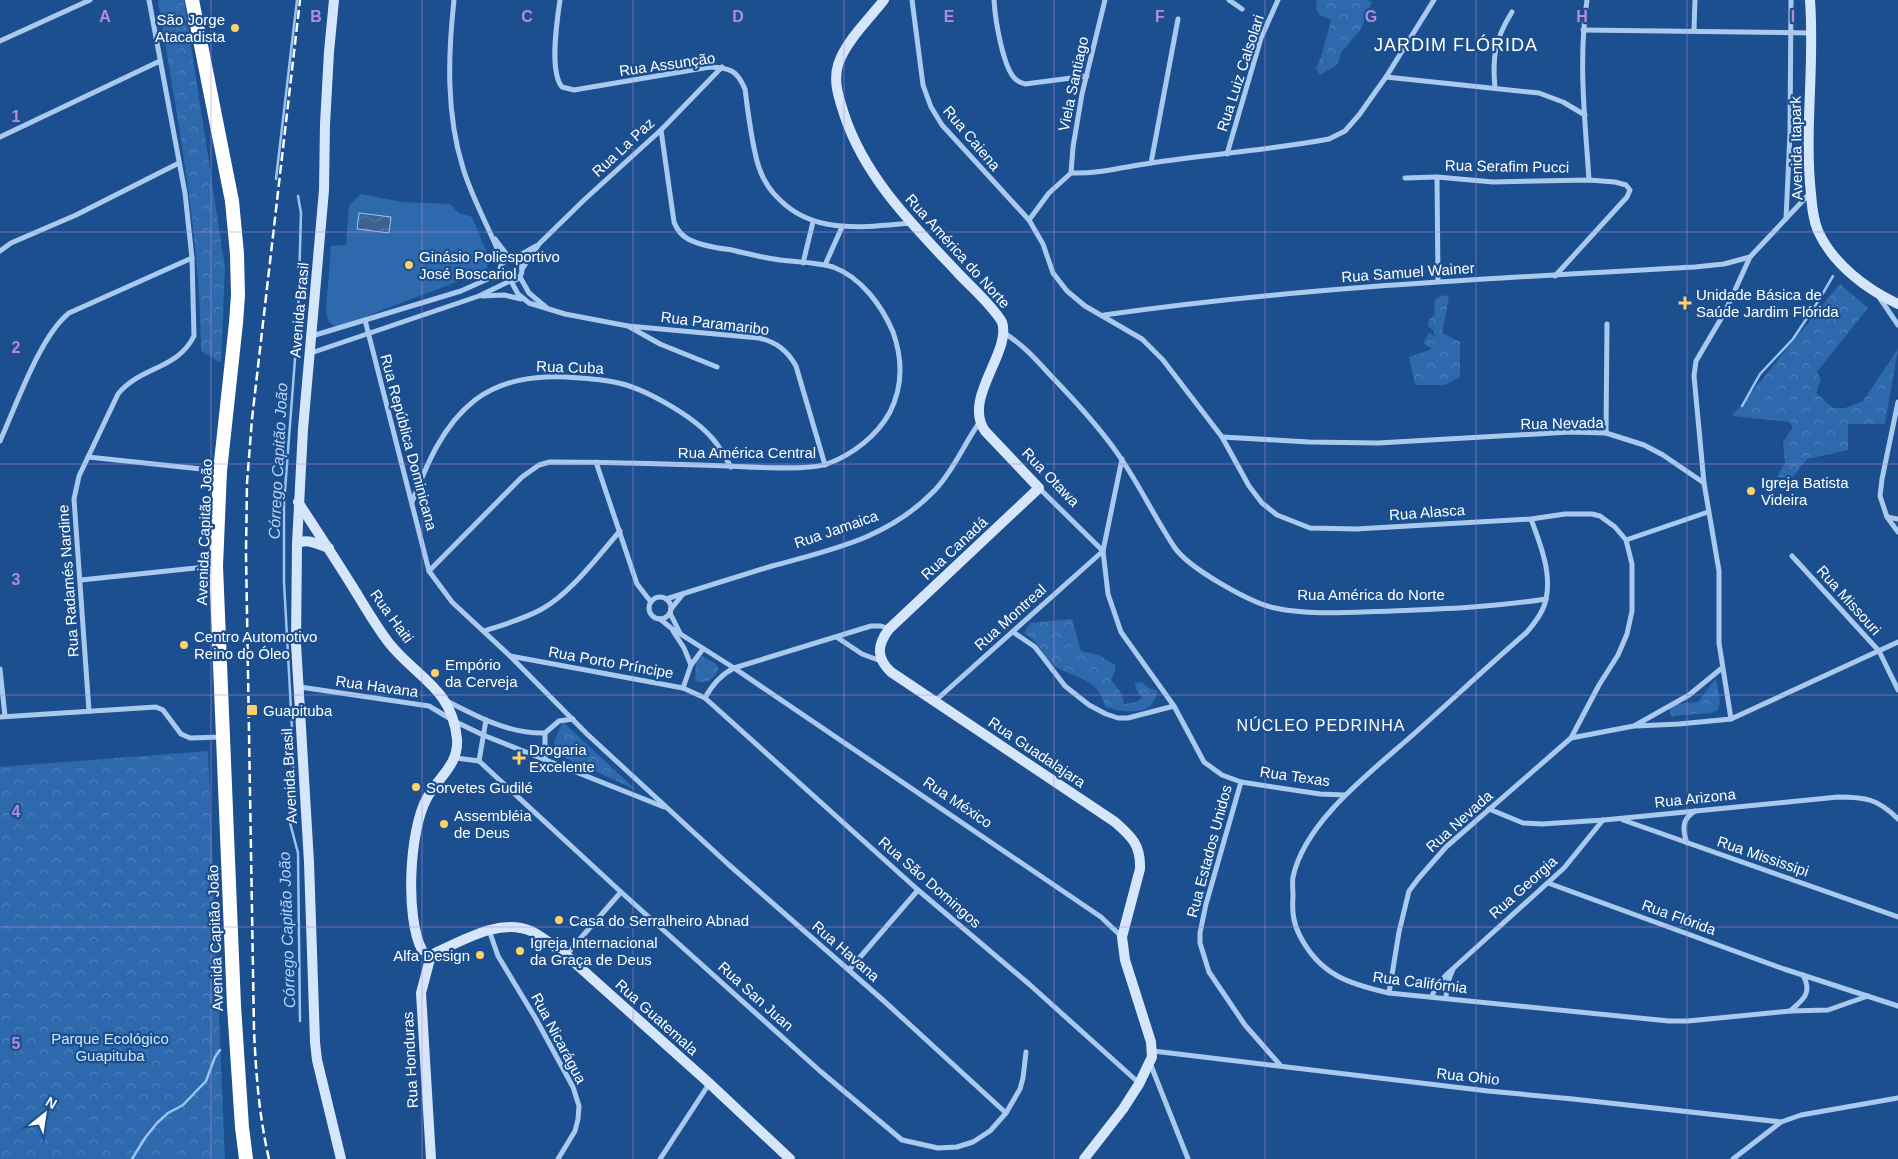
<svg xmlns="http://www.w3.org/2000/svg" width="1898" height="1159" font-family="Arial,sans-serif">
<defs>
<pattern id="forest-crowns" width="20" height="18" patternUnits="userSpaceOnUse" patternTransform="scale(1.25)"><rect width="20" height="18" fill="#2e69ad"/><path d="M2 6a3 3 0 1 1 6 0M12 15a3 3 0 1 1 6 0" fill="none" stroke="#4d80b9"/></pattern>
<pattern id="water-waves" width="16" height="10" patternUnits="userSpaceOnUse" patternTransform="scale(1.25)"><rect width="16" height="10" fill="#3c6290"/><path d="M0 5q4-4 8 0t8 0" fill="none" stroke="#597aa1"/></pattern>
</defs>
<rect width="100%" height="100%" fill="#1b4f8f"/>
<g fill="url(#forest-crowns)">
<path d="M158 0H184L225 267 221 363 201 351C200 233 177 117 158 0Z"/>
<path d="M1317 0H1367L1372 2 1361 29 1341 53 1338 64 1320 75 1316 68 1321 57 1331 20 1320 15 1316 9Z"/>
<path d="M1840 284 1868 308 1817 372 1821 380 1816 393 1833 408H1845L1863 401 1898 349 1885 424H1848V450L1807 459 1793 477H1777L1785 463 1783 442 1793 427 1789 422 1732 416Z"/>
<path d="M1442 295 1449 297 1442 333 1460 342V377L1445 385H1415L1409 357 1432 349 1423 343 1429 333 1435 336 1433 330 1428 326 1429 320 1434 315 1435 300Z"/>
<path d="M1072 619 1081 651 1099 655 1115 665V671L1111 680 1122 694 1124 704 1136 702 1142 698 1136 689 1135 683 1141 682 1149 688 1158 691C1156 696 1154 701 1151 705 1142 715 1117 711 1105 707 1097 672 1067 681 1047 659 1043 655 1041 648 1036 643 1033 639 1028 636 1024 633L1030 623Z"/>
<path d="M702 656 715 663 719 669C712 680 708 684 695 681L696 661Z"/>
<path d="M1716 678 1720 702 1718 710 1712 713 1671 716 1669 708 1678 704 1698 702Z"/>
<path d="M563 722 636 790 557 754 554 741Z"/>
<path d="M208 751 225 1159H0V767Z"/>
</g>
<path fill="#2e69ad" d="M361 194 402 202 450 204 459 213 472 217 490 260 485 271 338 327C328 324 327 319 326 310L331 246 346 245 349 205Z"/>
<path fill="url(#water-waves)" stroke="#9cc4f0" d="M359 213 391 217 389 233 357 229Z"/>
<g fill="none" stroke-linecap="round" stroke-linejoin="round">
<g stroke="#9cc4f0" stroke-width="2.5">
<path d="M276 179 297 0"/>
<path d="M1742 406 1760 374 1793 339 1819 300 1833 276"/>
<path d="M292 728 284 582V503L298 320 301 213 298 196"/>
<path d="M293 751 294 802 289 819 298 853 300 1021"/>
<path d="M132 1159 145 1138 157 1123 168 1113 183 1105 206 1081 215 1057 220 1050"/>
</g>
<g stroke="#a9c9ee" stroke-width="5">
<path d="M454 0C448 55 446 114 463 168 473 201 491 231 503 263"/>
<path d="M560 0C557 20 549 71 562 87L574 90 710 67C730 68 737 70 745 89 748 113 751 138 757 161 761 176 769 190 780 200 815 235 865 227 911 223"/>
<path d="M912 0 923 85 931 107 942 125 1029 220 1043 244 1053 273 1067 291 1085 306 1142 339 1163 360 1222 437 1249 486 1262 503 1277 515 1310 528 1356 529 1531 519 1565 514H1592L1600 516 1615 527 1626 540 1632 564V611L1627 634 1618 655 1599 685 1571 738"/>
<path d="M994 0C995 17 1003 73 1018 81 1020 83 1023 83 1025 84L1087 76"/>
<path d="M1229 0 1242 9"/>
<path d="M1587 0C1578 62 1585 118 1589 180"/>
<path d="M1583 30 1811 33"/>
<path d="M1694 30 1695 0"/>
<path d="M0 41 90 0"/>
<path d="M1386 77 1539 93 1563 102 1585 115"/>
<path d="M1495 88C1492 57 1495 39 1512 12"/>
<path d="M0 137 160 61"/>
<path d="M1227 154 1261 38 1278 0"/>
<path d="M1151 163 1178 19"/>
<path d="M1071 173 1073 147 1082 94 1105 0"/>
<path d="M1405 178 1437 177"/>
<path d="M1786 219 1790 133 1791 0"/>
<path d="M1029 220 1049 193 1071 173C1098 174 1124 167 1151 163 1210 154 1270 150 1329 139L1345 131 1359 115 1386 77 1434 0"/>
<path d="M495 239 510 259"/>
<path d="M0 251 11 243 76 215 179 163"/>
<path d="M513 259 536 246"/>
<circle cx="511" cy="270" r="11"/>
<path d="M803 263 813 222"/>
<path d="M825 265 842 227"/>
<path d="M522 269 539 244 584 200 661 130 722 67"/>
<path d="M520 277 529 293 547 308"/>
<path d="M511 281 518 294 529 303 565 314 628 326 759 338C776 342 787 350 796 366L825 465"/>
<path d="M1438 281 1437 177 1493 182 1589 180 1615 182 1626 185 1630 190 1627 197 1555 276"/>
<path d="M482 296 504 295 521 299"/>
<path d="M1879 297 1898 325"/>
<path d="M1104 315C1300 287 1498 278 1695 267L1724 264 1750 257 1811 192"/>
<path d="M365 320 429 571 452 602 510 656 587 734 728 864 884 1001 1006 1113"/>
<path d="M628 326 660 344 717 367"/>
<path d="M1004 333C1024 345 1038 362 1054 379 1078 404 1103 431 1122 460 1141 488 1156 520 1175 548 1189 568 1250 603 1275 608 1312 616 1353 612 1392 611 1444 609 1495 607 1546 599"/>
<path d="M312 336 461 291 501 273"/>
<path d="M311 353 479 296 510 281"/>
<path d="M1898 402 1882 479 1880 496 1887 517 1898 532"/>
<path d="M1606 433 1607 324"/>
<path d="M1222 437 1309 442 1378 443 1570 432 1606 433 1644 445 1663 455 1704 483"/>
<path d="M0 441C16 406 40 336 69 313L192 258"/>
<path d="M88 457 220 471"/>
<path d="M1122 459 1103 551 1108 594 1121 632 1174 706 1204 762 1222 775 1241 782 1320 794 1345 795"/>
<path d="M596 462 637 584 651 602"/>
<path d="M412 502C427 464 442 426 475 400 502 380 533 376 565 377 582 378 598 379 614 382 643 387 693 416 712 438 720 447 725 457 731 467"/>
<path d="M1887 517 1898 519"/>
<path d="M1531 519C1540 543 1552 573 1546 599 1544 611 1534 624 1526 633 1489 665 1453 699 1416 732 1375 769 1305 820 1293 877 1292 883 1293 890 1293 896 1292 911 1293 923 1300 936 1320 975 1349 984 1389 993L1669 1021H1688L1790 1011 1828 1010 1868 996"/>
<path d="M1626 540 1708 512"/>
<path d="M1792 556 1879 651 1898 690"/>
<path d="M429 571 522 477 539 465 550 462C610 462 669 464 728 466 751 467 807 471 827 464 852 455 877 436 890 412 903 386 903 360 893 332 882 306 861 277 833 267 817 262 797 262 780 260 764 258 748 254 732 250 718 248 701 246 688 239 681 235 677 230 674 222L661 130"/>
<path d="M81 580 215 566"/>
<circle cx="660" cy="608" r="11"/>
<path d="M666 599C701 588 736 577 772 566 834 549 889 538 935 490 954 470 964 444 979 423"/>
<path d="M671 609 683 594"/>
<path d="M670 613 680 633"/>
<path d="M660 619 671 628 734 668 1101 917 1122 937"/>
<path d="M484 631C503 625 524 619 542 609 571 593 598 556 620 531"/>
<path d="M673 631 684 648 691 665"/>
<path d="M1013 632 1035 647 1065 686 1089 705 1106 714 1118 718H1128L1174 706"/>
<path d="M838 638 862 654 881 661"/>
<path d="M510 656 683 688 705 698 918 890 1029 984 1139 1083"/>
<path d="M0 669 5 716"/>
<path d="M300 687 429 706 454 721 483 735 664 807"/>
<path d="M683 688 691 665 703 649"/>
<path d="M705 698C712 685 720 675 734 668L871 626H881L889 629"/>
<path d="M447 701C478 717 509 734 545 733L559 721 573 719"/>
<path d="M935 701 1103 551 1039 488"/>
<path d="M89 711 74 499 79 476 118 394C141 366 177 370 194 336L192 258 185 193 149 0"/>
<path d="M0 717 156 707 163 710 181 734 190 738 222 737"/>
<path d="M1731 719 1719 643V571L1704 483 1694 376 1696 361 1725 312 1750 257"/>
<path d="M1636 726 1679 724 1731 719 1898 642"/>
<path d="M545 733V759"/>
<path d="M456 758 479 761 621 892 820 1071 902 1140 938 1148 957 1147 973 1142 990 1131 1006 1113 1020 1089 1023 1078 1026 1052"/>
<path d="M479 761 486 720"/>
<path d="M1241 782 1206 904 1200 933V943L1209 972 1245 1025 1280 1065"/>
<path d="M1489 809 1523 823 1542 824 1604 820 1838 797C1866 797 1878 799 1898 819"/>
<path d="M1623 820 1898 917"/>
<path d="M1687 843C1682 829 1682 819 1695 811"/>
<path d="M1548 883 1784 969 1898 1006"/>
<path d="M489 930 498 956 536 1019 573 1087 579 1106 578 1119 575 1131 558 1159"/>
<path d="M566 955 621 892"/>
<path d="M849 970 918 890"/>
<path d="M1389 993 1399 932 1409 891 1418 879 1446 847 1571 738 1634 726 1689 695 1722 668"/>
<path d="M1432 996 1435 989 1446 975 1564 868 1603 820"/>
<path d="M1446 997 1447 984 1453 969"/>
<path d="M1790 1011C1803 1000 1813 993 1803 975"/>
<path d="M1153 1051 1488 1091 1573 1099 1781 1122"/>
<path d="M1150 1063 1188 1159"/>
<path d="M660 1159 709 1084"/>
<path d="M1733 1159 1781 1122 1801 1115 1898 1098"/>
</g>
<g stroke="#d6e6fa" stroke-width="10">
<path d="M334 0 329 52 325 124 324 190 303 429 297 544 296 644 309 862 315 1042 317 1060 341 1159"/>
<path d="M884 0C869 19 845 42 838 65 833 82 839 98 844 114 865 178 913 225 958 273 973 289 991 304 1002 322 1012 352 962 398 985 431L1039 488 889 629C877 645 876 658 891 672L1115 822C1132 837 1141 845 1140 869L1122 937 1125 960 1151 1042 1152 1057 1139 1084 1123 1109 1084 1159"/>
<path d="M1810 0C1815 65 1804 130 1811 194 1812 207 1813 219 1818 231 1833 264 1866 289 1898 304"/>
<path d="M298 502C317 531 336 560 354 589 365 607 376 626 389 643 417 678 452 688 457 739 459 765 438 777 427 798 409 830 405 918 422 950"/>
<path d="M297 544C306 537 319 545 329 548"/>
<path d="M435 953C464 940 499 918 531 931 544 937 554 947 566 955L709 1083 790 1159"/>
<path d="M430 959 421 993 431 1159"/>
</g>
<path stroke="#fff" stroke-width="14" d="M192 0 232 201 237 254 238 295 236 323 220 471 216 566 234 1006 242 1127 246 1159"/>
<path stroke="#fff" stroke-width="2.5" stroke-dasharray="9 4" stroke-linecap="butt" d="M269 1159C259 1116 256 1074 254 1030L246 554 247 483 252 419 300 0"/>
</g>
<path fill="none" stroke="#b68bdc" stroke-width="1" stroke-opacity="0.55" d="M211 0V1159M422 0V1159M633 0V1159M844 0V1159M1054 0V1159M1265 0V1159M1476 0V1159M1687 0V1159M0 232H1898M0 464H1898M0 695H1898M0 927H1898"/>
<g fill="#ffd166" stroke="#1b4f8f" stroke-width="2">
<circle cx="235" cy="28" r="5"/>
<circle cx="409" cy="265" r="5"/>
<path d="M1682.5 295.5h5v5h5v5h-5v5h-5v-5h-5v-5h5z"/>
<circle cx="1751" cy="491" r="5"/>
<circle cx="184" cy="645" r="5"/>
<circle cx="435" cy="673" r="5"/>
<rect x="246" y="704" width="12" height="12" rx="2.5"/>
<path d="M516.5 750.5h5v5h5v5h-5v5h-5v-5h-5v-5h5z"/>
<circle cx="416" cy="787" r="5"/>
<circle cx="444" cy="824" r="5"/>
<circle cx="559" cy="920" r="5"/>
<circle cx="520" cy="951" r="5"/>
<circle cx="480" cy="955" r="5"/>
</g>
<g text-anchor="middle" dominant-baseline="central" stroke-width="4.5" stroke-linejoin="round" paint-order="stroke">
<g font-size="15" fill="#fff" stroke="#1b4f8f" text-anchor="start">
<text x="225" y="19" text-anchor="end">São Jorge<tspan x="225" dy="17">Atacadista</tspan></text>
<text x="419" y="256">Ginásio Poliesportivo<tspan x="419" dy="17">José Boscariol</tspan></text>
<text x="1696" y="294">Unidade Básica de<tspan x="1696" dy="17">Saúde Jardim Flórida</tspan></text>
<text x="1761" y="482">Igreja Batista<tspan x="1761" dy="17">Videira</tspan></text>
<text x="194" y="636">Centro Automotivo<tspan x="194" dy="17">Reino do Óleo</tspan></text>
<text x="445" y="664">Empório<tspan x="445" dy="17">da Cerveja</tspan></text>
<text x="263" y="710">Guapituba</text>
<text x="529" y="749">Drogaria<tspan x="529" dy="17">Excelente</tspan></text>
<text x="426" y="787">Sorvetes Gudilé</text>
<text x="454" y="815">Assembléia<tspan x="454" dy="17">de Deus</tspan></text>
<text x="569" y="920">Casa do Serralheiro Abnad</text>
<text x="530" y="942">Igreja Internacional<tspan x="530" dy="17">da Graça de Deus</tspan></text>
<text x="470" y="955" text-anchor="end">Alfa Design</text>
</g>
<g font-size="15" fill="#fff" stroke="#1b4f8f">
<text transform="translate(667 64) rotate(-8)">Rua Assunção</text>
<text transform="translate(1240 73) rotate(-72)">Rua Luiz Calsolari</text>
<text transform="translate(1073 84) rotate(-78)">Viela Santiago</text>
<text transform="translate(972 138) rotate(50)">Rua Caiena</text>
<text transform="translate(623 147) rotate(-43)">Rua La Paz</text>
<text transform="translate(1796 148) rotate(-91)">Avenida Itapark</text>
<text transform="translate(1507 166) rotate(1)">Rua Serafim Pucci</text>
<text transform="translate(958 251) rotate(48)">Rua América do Norte</text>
<text transform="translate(1408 272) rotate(-4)">Rua Samuel Wainer</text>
<text transform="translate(299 310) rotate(-85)">Avenida Brasil</text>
<text transform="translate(715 323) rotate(7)">Rua Paramaribo</text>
<text transform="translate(570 367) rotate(2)">Rua Cuba</text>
<text transform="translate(1562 423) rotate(-1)">Rua Nevada</text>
<text transform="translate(409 442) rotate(75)">Rua República Dominicana</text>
<text x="747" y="452">Rua América Central</text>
<text transform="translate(1051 477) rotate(46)">Rua Otawa</text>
<text transform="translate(1427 512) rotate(-4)">Rua Alasca</text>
<text transform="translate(836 529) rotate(-19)">Rua Jamaica</text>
<text transform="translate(204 532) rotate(-88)">Avenida Capitão João</text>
<text transform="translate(954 548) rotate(-43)">Rua Canadá</text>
<text transform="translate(68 581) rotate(-94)">Rua Radamés Nardine</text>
<text x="1371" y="594">Rua América do Norte</text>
<text transform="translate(1849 600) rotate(48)">Rua Missouri</text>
<text transform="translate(392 616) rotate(54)">Rua Haiti</text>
<text transform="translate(1010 617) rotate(-42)">Rua Montreal</text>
<text transform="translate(611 662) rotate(10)">Rua Porto Príncipe</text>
<text transform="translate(377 686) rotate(8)">Rua Havana</text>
<text transform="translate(1037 752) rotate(34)">Rua Guadalajara</text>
<text transform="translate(289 776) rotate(-93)">Avenida Brasil</text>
<text transform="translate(1295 776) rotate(8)">Rua Texas</text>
<text transform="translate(1695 798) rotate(-6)">Rua Arizona</text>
<text transform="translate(958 802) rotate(34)">Rua México</text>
<text transform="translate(1459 821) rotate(-42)">Rua Nevada</text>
<text transform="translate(1209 851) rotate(-75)">Rua Estados Unidos</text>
<text transform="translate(1763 856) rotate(19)">Rua Mississipi</text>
<text transform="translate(930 882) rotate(41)">Rua São Domingos</text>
<text transform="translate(1523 887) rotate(-42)">Rua Georgia</text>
<text transform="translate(1679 917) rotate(20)">Rua Flórida</text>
<text transform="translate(215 938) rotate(-92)">Avenida Capitão João</text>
<text transform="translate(846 951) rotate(41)">Rua Havana</text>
<text transform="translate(1420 982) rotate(7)">Rua Califórnia</text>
<text transform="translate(756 996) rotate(42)">Rua San Juan</text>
<text transform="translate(657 1017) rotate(42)">Rua Guatemala</text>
<text transform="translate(559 1038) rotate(62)">Rua Nicarágua</text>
<text transform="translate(410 1060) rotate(-93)">Rua Honduras</text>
<text transform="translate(1468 1076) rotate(6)">Rua Ohio</text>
</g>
<g font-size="15" fill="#cfe3fa" stroke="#1b4f8f">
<text x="110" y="1038">Parque Ecológico<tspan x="110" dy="17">Guapituba</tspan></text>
</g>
<g font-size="16" font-style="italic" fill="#b5d3f5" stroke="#1b4f8f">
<text transform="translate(278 461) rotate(-87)">Córrego Capitão João</text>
<text transform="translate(287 930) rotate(-92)">Córrego Capitão João</text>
</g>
<g font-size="16" letter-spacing="1" fill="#fff" stroke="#1b4f8f">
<text x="1321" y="725">NÚCLEO PEDRINHA</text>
</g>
<g font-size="18" letter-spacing="1" fill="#fff" stroke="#1b4f8f">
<text x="1456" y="45">JARDIM FLÓRIDA</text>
</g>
</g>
<g font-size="16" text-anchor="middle" font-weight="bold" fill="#b68bdc" stroke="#1b4f8f" stroke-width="4.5" stroke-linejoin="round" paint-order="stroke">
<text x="105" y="22">A</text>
<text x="316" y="22">B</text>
<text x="527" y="22">C</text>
<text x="738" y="22">D</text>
<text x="949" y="22">E</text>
<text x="1160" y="22">F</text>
<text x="1371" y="22">G</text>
<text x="1582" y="22">H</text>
<text x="1793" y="22">I</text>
<text x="16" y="122">1</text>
<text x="16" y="353">2</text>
<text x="16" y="585">3</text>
<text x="16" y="817">4</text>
<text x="16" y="1049">5</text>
</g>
<g transform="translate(45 1114) rotate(30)" stroke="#1b4f8f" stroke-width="4" paint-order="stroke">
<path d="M0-4L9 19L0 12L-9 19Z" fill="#ffffff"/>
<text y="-8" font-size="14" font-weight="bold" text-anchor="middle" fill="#ffffff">N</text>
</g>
</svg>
